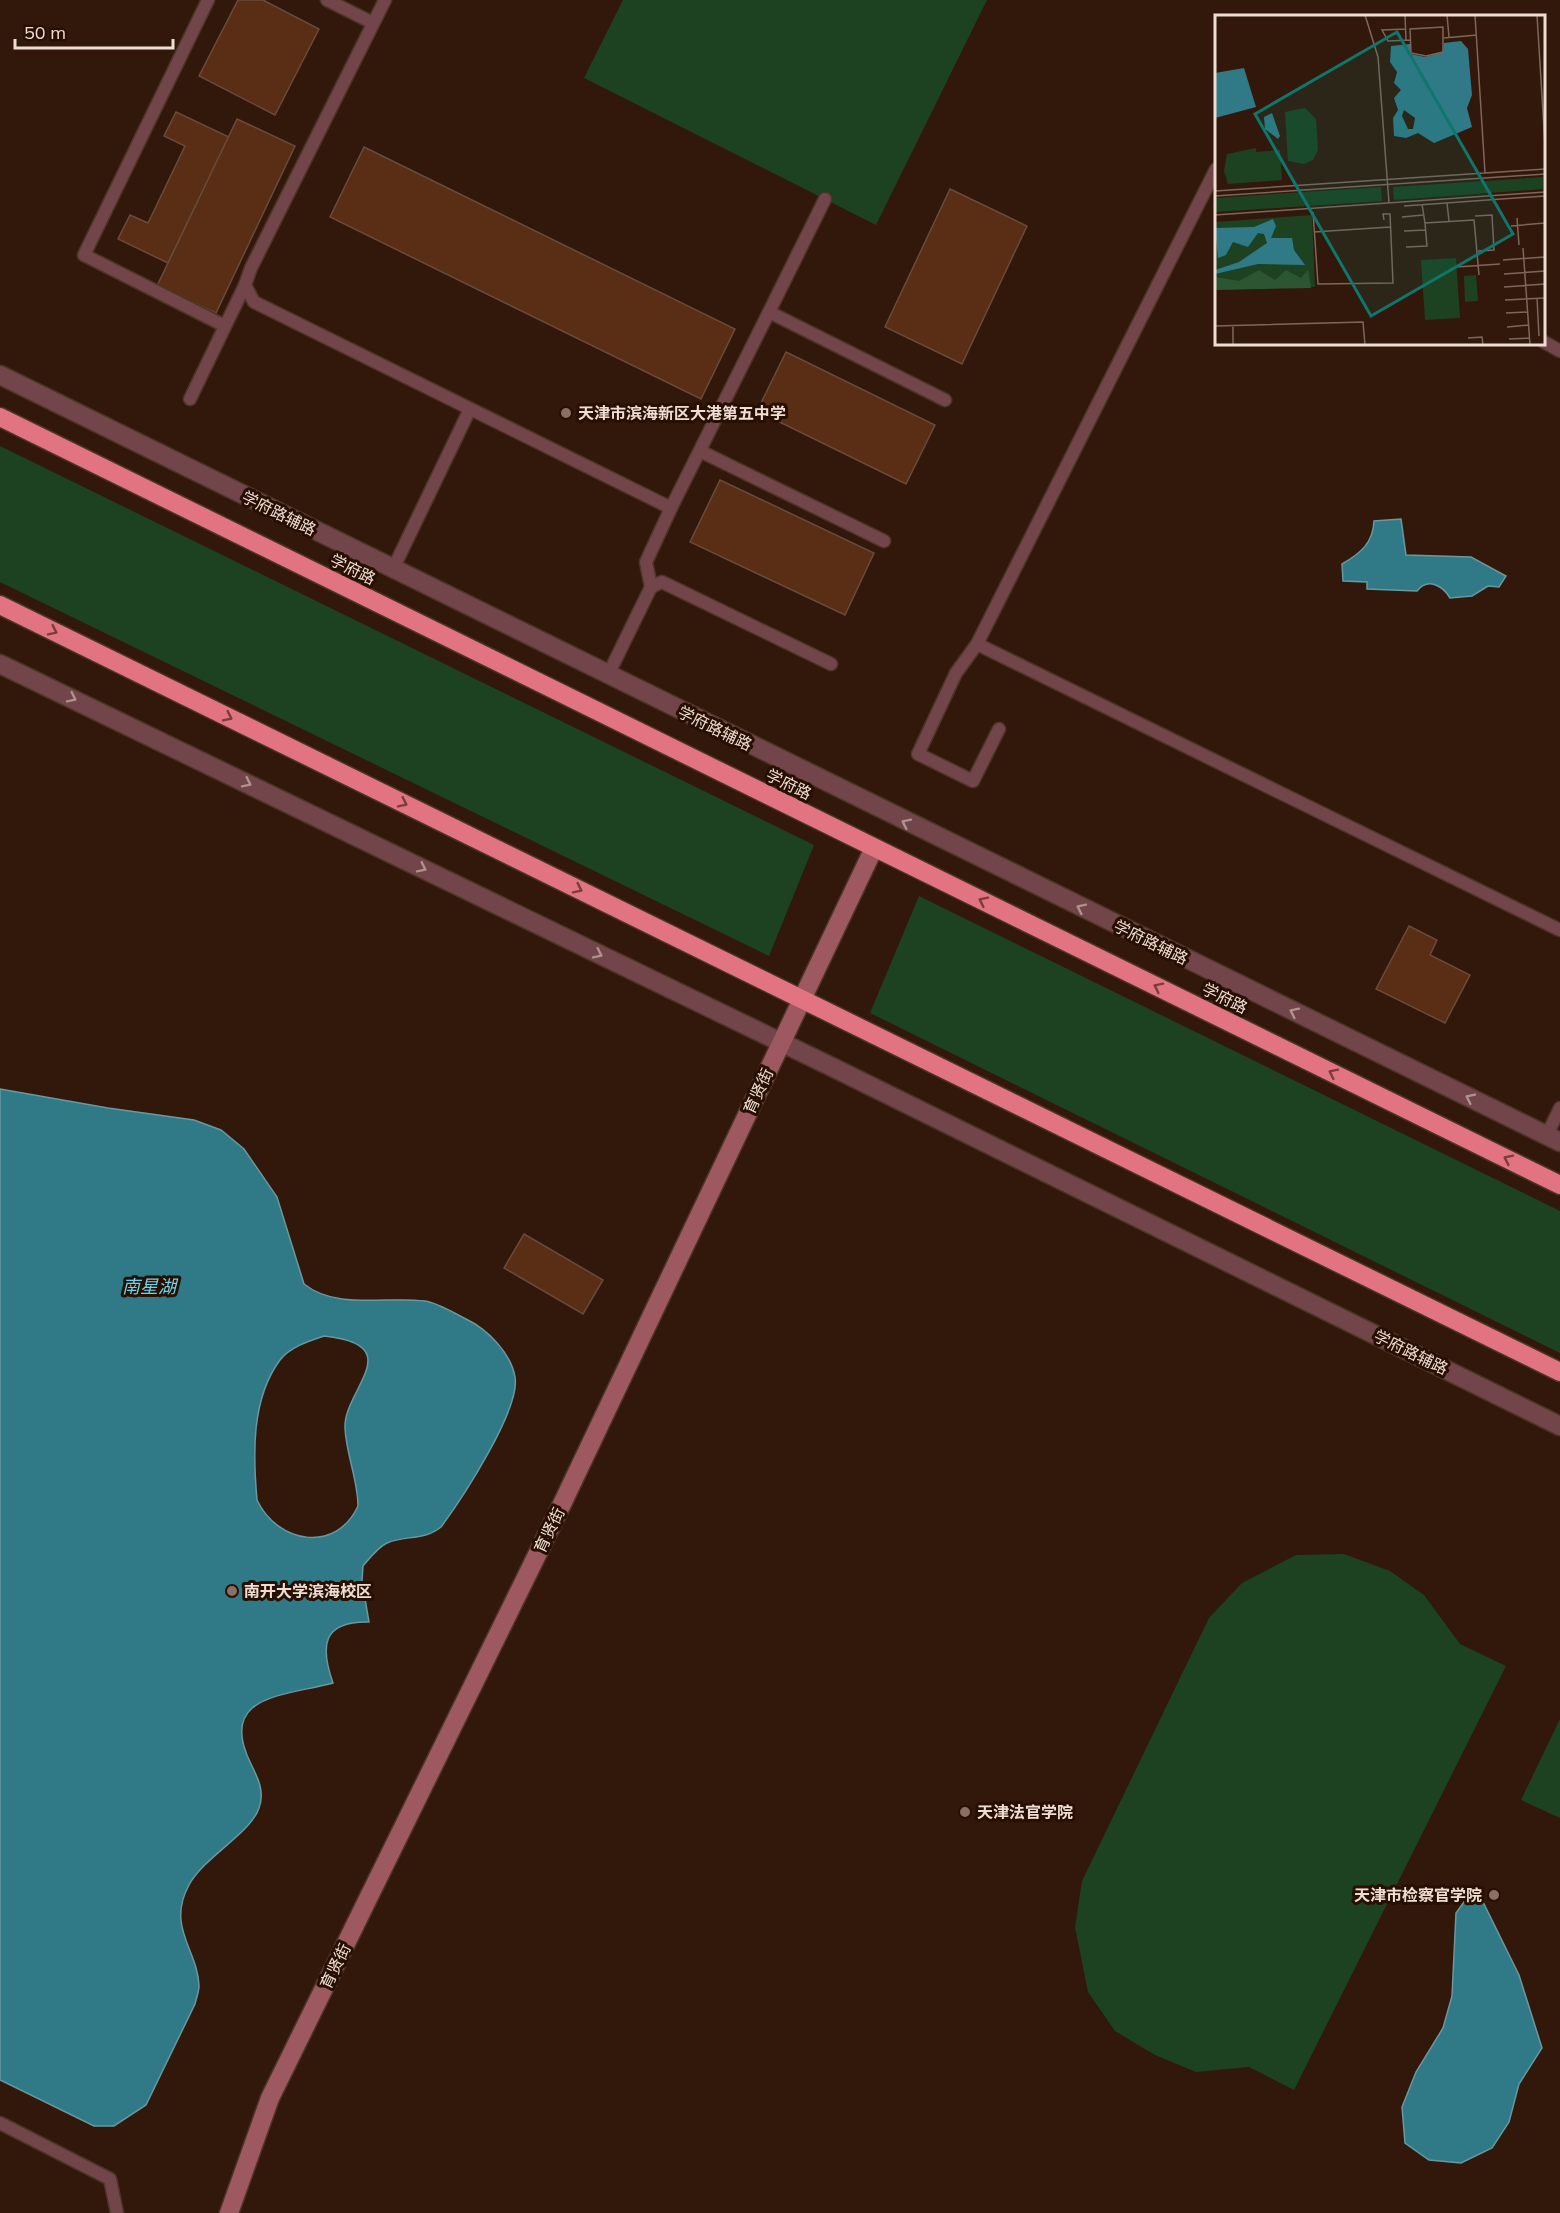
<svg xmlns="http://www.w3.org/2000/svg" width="1560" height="2213" font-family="Mulish,'Noto Sans SC',sans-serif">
<rect width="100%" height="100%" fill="#31180a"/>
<g fill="#1d4222">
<path d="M623 0H987L876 225 584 78Z"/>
<path d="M0 446 814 845 769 956 0 582Z"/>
<path d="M919 896 1560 1211V1353L870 1013Z"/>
<path d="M1344 1554 1390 1571 1424 1595 1460 1644 1506 1666 1294 2090 1249 2067 1196 2072 1155 2055 1115 2031 1088 1992 1075 1927 1082 1881 1209 1618 1242 1583 1296 1555Z"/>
<path d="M1560 1719V1818L1521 1800Z"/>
</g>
<g fill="#307a88" stroke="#69989f" stroke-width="1.5" fill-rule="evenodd">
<path d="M1401 519 1406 555 1471 557 1506 576 1499 587 1488 586 1472 596 1450 598C1443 586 1428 577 1417 591L1367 589V582L1343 581 1342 564C1361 553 1373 543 1374 521Z"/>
<path d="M0 1089 108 1108 194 1120 221 1130 244 1149 277 1197 304 1284C336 1310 387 1296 425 1301 438 1303 454 1313 466 1319 487 1329 511 1353 515 1377 521 1409 461 1500 441 1527 424 1541 405 1535 387 1543 378 1547 369 1559 363 1566L362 1581 369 1622C322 1621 320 1646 333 1683 286 1696 216 1694 251 1764 258 1778 265 1792 259 1808 251 1833 204 1857 189 1885 166 1927 198 1950 199 1986 199 1992 196 1999 195 2004L146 2105 114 2126H94L0 2080ZM324 1336C410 1345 343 1390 345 1428 346 1454 358 1480 358 1506 336 1554 277 1543 257 1500 253 1455 251 1399 280 1360 290 1347 309 1341 324 1336Z"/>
<path d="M1469 1895 1481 1898 1519 1975 1542 2048 1519 2084 1509 2122 1492 2148 1461 2163 1429 2160 1405 2143 1402 2107 1416 2072 1443 2028 1452 1996 1456 1913Z"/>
</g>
<g fill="#5a2e14" stroke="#684b3c" stroke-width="1.5">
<path d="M238 0H263L319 29 275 115 199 76Z"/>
<path d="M176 112 229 137 168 263 118 239 130 215 148 223 185 146 164 136Z"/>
<path d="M237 119 295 146 216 313 157 286Z"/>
<path d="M364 147 735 329 701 399 330 217Z"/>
<path d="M950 189 1027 226 962 364 885 327Z"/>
<path d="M786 352 935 425 906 484 757 411Z"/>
<path d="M720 480 874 553 845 615 690 542Z"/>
<path d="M1409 926 1437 940 1430 955 1470 975 1445 1023 1376 989Z"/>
<path d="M524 1234 603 1280 583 1314 504 1268Z"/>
</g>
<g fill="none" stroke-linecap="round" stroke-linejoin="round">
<g stroke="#4c3426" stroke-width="15">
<g id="lane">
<path d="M208 0 84 255 225 326"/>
<path d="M327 0 373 23"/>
<path d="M385 0 251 268 245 285 254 302 671 508 769 312 945 400"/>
<path d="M769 312 825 199"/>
<path d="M1544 342 1560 351"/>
<path d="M190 399 245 285"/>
<path d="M700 451 884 541"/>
<path d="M393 569 470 409"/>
<path d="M651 587 662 582 831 664"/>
<path d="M977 644 1560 930"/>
<path d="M608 675 651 587 646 562 671 508"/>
<path d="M999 729 973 781 918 754 956 673 977 644 1216 169"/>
<path d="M1547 1135 1560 1108"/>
<path d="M0 2123 110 2179 117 2213"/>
</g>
</g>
<g stroke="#4c3426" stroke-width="21">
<g id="street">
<path d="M0 375 1560 1142"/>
<path d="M0 664 830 1066 1560 1426"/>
</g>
</g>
<g stroke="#4c3426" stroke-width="21">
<path id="secondary" d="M229 2213 270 2098 563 1502 874 848"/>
</g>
<g stroke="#4c3426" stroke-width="21">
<g id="highway">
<path d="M0 417 1560 1185"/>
<path d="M0 605 1560 1372"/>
</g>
</g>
<use href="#lane" stroke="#714549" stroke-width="12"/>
<use href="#street" stroke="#714549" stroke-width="18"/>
<use href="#secondary" stroke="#9e585f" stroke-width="18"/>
<use href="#highway" stroke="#e17480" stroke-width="18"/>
</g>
<defs><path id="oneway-chevron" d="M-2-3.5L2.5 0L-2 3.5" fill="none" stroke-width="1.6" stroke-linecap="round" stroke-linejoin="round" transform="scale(1.5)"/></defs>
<g stroke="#7b3c3b">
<use href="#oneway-chevron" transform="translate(53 631) rotate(26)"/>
<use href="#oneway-chevron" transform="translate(228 717) rotate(26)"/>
<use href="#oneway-chevron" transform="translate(403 803) rotate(26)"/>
<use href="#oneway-chevron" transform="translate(578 889) rotate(26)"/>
<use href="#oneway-chevron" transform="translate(983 901) rotate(-154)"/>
<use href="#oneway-chevron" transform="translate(1158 987) rotate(-154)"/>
<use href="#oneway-chevron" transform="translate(1333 1073) rotate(-154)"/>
<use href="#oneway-chevron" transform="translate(1508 1159) rotate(-154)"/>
</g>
<g stroke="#b0918e">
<use href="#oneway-chevron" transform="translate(72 698) rotate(26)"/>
<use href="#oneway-chevron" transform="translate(247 783) rotate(26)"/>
<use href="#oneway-chevron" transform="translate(906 823) rotate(-154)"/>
<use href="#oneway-chevron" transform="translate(422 868) rotate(26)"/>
<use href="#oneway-chevron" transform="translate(1081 908) rotate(-154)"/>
<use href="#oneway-chevron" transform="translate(598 954) rotate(26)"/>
<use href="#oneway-chevron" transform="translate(1294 1012) rotate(-154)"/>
<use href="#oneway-chevron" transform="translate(1470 1098) rotate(-154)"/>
</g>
<g fill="#8d6e63" stroke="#270f03" stroke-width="2">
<circle cx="566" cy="413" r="6"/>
<circle cx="232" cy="1591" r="6"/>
<circle cx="965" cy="1812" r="6"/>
<circle cx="1494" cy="1895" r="6"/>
</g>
<g text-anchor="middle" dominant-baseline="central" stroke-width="6" stroke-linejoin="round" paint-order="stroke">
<g font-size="16" font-weight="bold" fill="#efddd4" stroke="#270f03" text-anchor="start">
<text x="578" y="413">天津市滨海新区大港第五中学</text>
<text x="244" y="1591">南开大学滨海校区</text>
<text x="977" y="1812">天津法官学院</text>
<text x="1482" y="1895" text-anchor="end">天津市检察官学院</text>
</g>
<g font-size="16" fill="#efddd4" stroke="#270f03">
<text transform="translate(279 513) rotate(26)">学府路辅路</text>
<text transform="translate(353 569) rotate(26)">学府路</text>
<text transform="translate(715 728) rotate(26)">学府路辅路</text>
<text transform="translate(789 784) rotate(26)">学府路</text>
<text transform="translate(1151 942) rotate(26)">学府路辅路</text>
<text transform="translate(1225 998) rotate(26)">学府路</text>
<text transform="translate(758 1091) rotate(-65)">育贤街</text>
<text transform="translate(1411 1352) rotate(26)">学府路辅路</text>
<text transform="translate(549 1530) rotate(-64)">育贤街</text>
<text transform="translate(335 1966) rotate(-64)">育贤街</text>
</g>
<g font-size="18" font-style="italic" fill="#69d7ed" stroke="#270f03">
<text x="149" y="1286">南星湖</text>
</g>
</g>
<g transform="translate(1215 15)">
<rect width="330" height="330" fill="#31180a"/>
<path d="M90 93 101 104 103 135 98 145 89 149 73 146 70 97ZM41 133V137L65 135 67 165 13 169 9 156 12 139ZM328 162V174L179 185 178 172ZM166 172 167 186 0 197V183ZM97 200 100 272 0 275V207ZM241 243 245 303 210 305 206 245ZM261 260 263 286 250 287 249 261Z" fill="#1d4222"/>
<path d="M44 255 60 265 71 255 86 263 93 255 96 273 0 275V262L24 266Z" fill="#2c5532"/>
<path d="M246 26 253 34 257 80 252 93 257 112 219 128 203 118 191 123 179 121 178 103 183 95 179 83 186 75 179 68 182 57 175 47 176 31 195 29 196 39 210 42 228 37 229 28ZM189 95 200 103 198 114H193L187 101ZM29 53 41 92 0 103V58ZM57 98 65 121 63 124 50 114 49 102ZM58 204 61 211 56 223H77L79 235 90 250 43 249 0 259V255L24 247 52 228 49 219 43 218 33 232 18 227 11 240 3 243 0 213 39 212Z" fill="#307a88" fill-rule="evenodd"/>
<path fill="none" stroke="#7d675b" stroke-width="1.5" d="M150 0 163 42 174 188M190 0 191 25M232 0 234 22M260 0 270 158M322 0 330 130M228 12V37L211 41 196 38 195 14ZM191 14 167 15 173 26 196 25M229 23 262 20M0 176 330 154M0 181 330 159M232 188 234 206M207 189 210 208M189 191 330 181M98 197 103 269 178 268 175 199H168L169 205M0 200 330 177M260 201 277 200 279 235 263 236M187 202 208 200M302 203 304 230M296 211 330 208M189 216 211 215M99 217 175 212M191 232 212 231 210 208 259 205 264 260M308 233 315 330M288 245 330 242M241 252 285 249M289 259 330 256M289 272 330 269M322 283 324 321M290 285 330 283M291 298 313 297M18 310V330M0 311 148 307 150 330M292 312 314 310M253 323 267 322 268 330M294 324 314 323"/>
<path fill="#0f766e" fill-opacity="0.15" stroke="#0f766e" stroke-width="3" d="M182 17 298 219 156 301 40 99Z"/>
<rect width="330" height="330" fill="none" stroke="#efddd4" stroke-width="3"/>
</g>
<path d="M15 39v9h158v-9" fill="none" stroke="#efddd4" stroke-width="3"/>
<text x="24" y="39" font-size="18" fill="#efddd4" stroke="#270f03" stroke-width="4.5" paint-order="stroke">50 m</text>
</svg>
